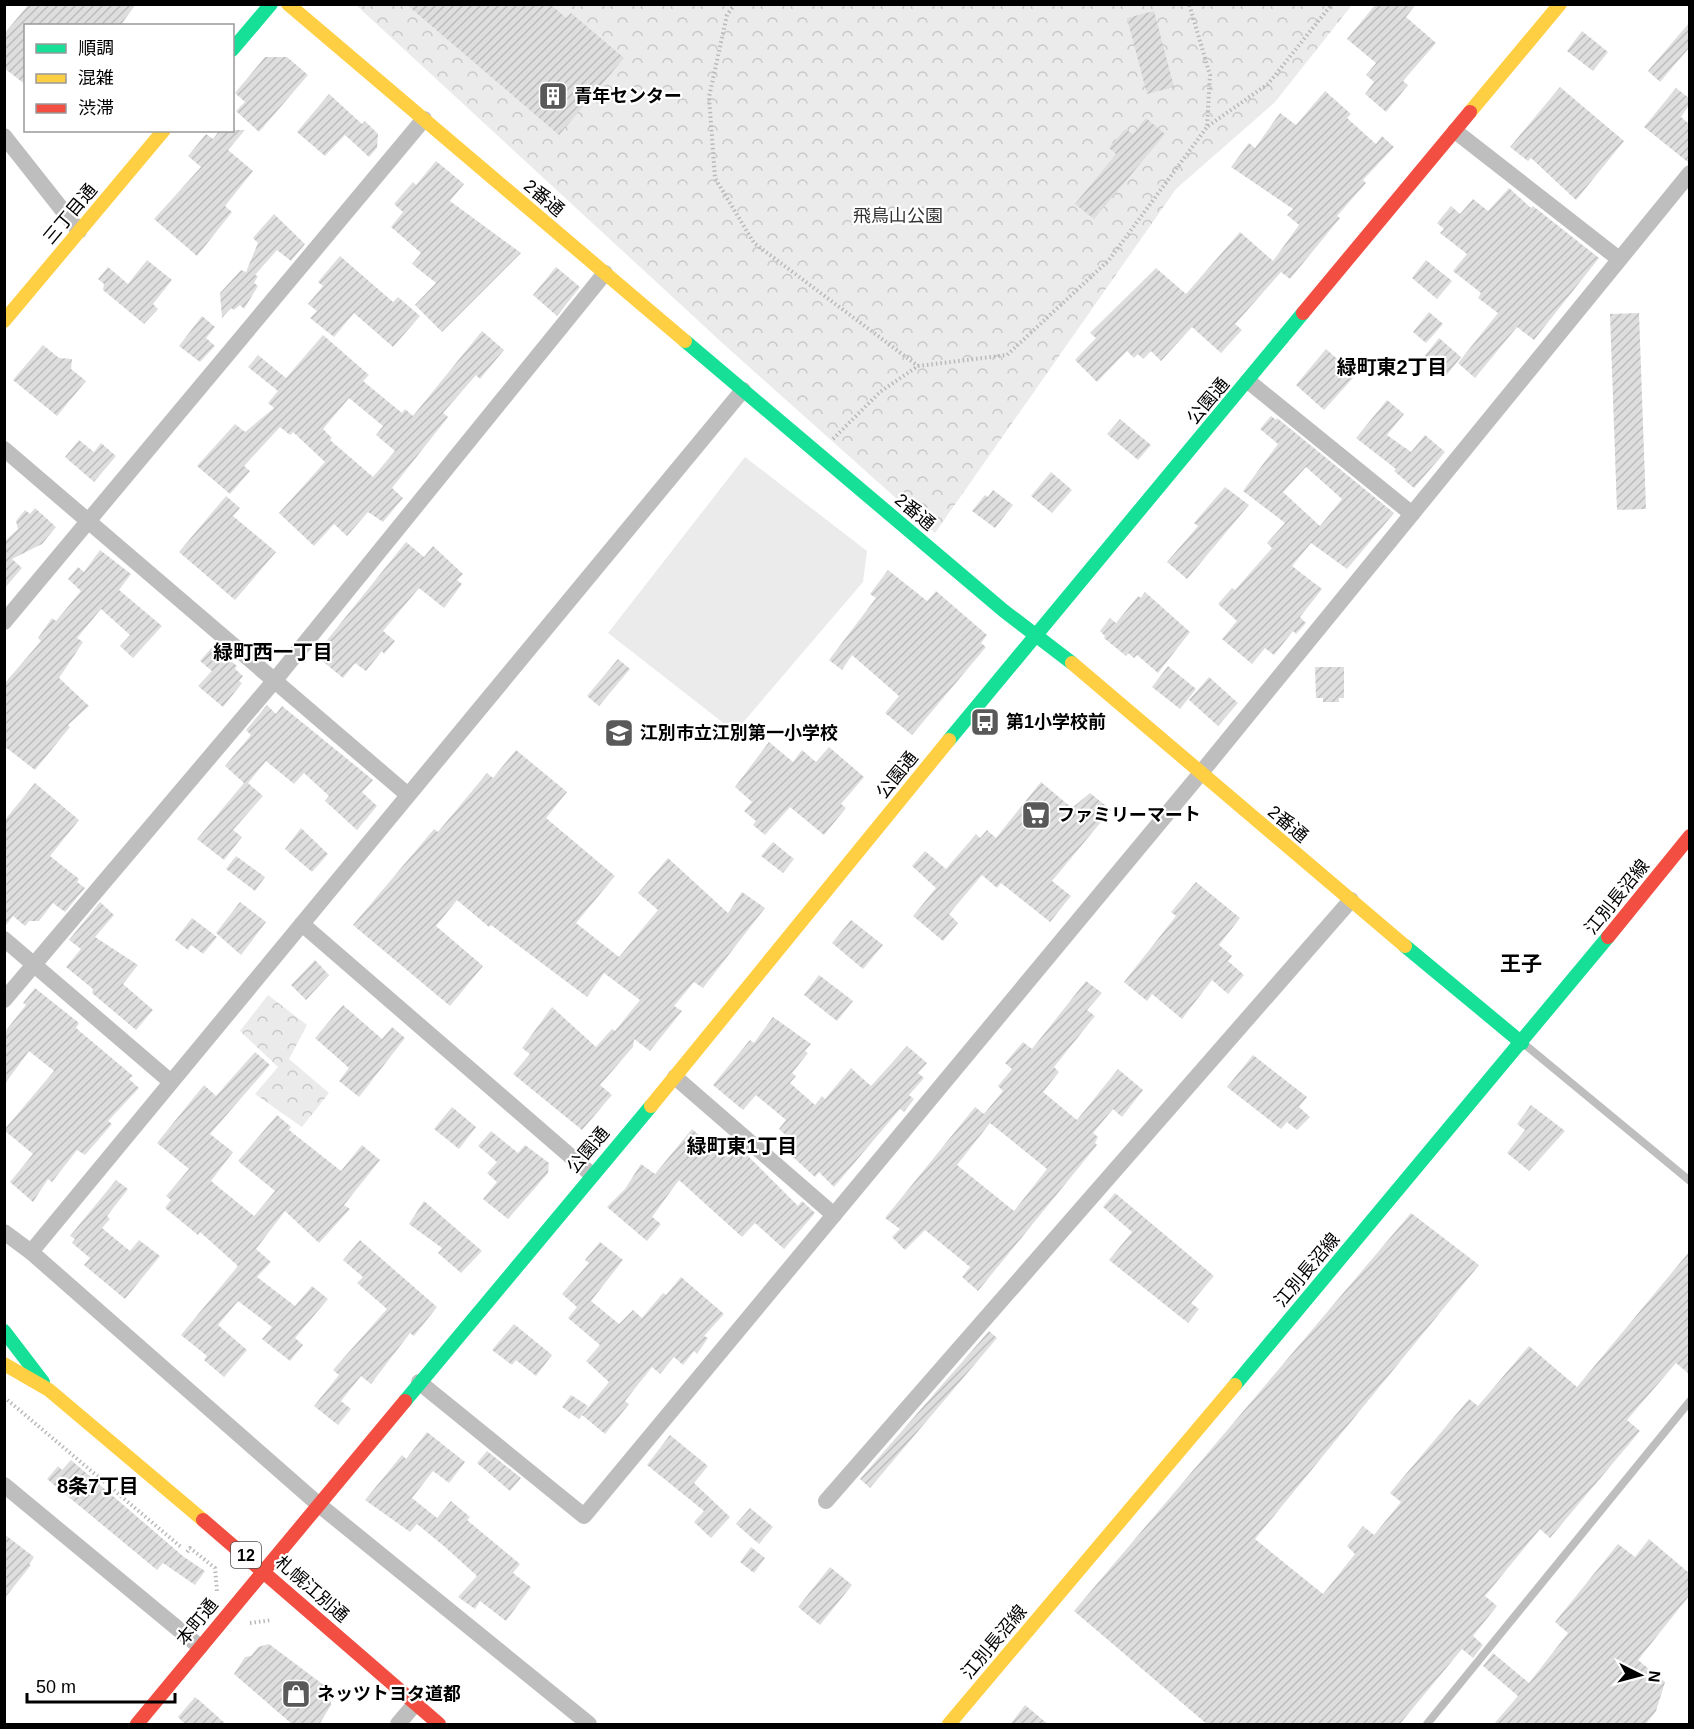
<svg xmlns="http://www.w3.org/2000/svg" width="1694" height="1729" font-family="Helvetica,'Noto Sans JP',sans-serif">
<defs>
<pattern id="forest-crowns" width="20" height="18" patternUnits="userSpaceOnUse" patternTransform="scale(1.5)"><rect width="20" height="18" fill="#ebebeb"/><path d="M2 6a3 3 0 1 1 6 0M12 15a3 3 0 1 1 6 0" fill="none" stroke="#c8c8c8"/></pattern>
<pattern id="building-hatch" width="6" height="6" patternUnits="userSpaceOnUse" patternTransform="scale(1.5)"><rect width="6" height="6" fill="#dedede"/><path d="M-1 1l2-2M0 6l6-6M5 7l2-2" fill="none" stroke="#bdbdbd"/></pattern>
</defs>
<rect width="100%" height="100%" fill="#fff"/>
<path fill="#ebebeb" d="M745 457 867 551 863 582 735 732 608 633Z"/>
<g fill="url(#forest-crowns)">
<path d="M356 5H1352L1275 102 1176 189 935 533 730 350Z"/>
<path d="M268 995 307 1025 289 1059 329 1093 302 1127 255 1094 278 1067 240 1031Z"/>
</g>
<g fill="url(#building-hatch)" fill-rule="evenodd">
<path d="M29 4H136L120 26H26V85L4 68V34Z"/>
<path d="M406 4H550L566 18 571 13 624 58 559 135Z"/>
<path d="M1376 4H1416L1406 17 1436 43 1403 81 1408 85 1386 112 1365 94 1374 82 1366 75 1376 63 1347 39Z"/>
<path d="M1154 11 1174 87 1147 94 1127 18Z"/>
<path d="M1689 23V48L1660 82 1648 71Z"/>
<path d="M1582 31 1608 52 1593 71 1567 51Z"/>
<path d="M265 57H287L308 75 259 132 236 111 245 102 235 93Z"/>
<path d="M1560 87 1624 141 1576 200 1531 158 1528 161 1510 147Z"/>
<path d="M1676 88 1689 98V105L1681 117 1689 124V163L1644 127Z"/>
<path d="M1325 91 1351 114 1347 118 1376 144 1382 136 1394 147 1363 180 1366 183 1337 216 1340 218 1290 279 1281 272 1235 324 1242 330 1221 353 1192 327 1161 361 1151 351 1143 359 1138 354 1134 358 1127 351 1097 382 1075 360 1096 338 1090 333 1156 268 1186 294 1240 232 1273 261 1299 225 1287 215 1293 209 1231 167 1249 143 1255 148 1280 113 1296 125Z"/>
<path d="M329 94 362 124 365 121 378 134 377 148 369 157 345 135 325 156 297 132Z"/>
<path d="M1146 118 1165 134 1094 219 1075 204 1116 154 1109 148 1125 129 1133 134Z"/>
<path d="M220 130H245L228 150 253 171 225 206 232 212 197 256 154 219 201 167 188 156 206 134 213 139Z"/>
<path d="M436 161 464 184 450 201 521 253 442 332 415 305 436 283 412 264 421 253 391 227 403 212 394 204 413 182 416 185Z"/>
<path d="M1509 188 1531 208 1533 206 1599 258 1534 340 1517 327 1475 378 1458 363 1498 313 1478 298 1481 293 1453 271 1467 254 1440 233 1444 229 1437 223 1451 206 1460 214 1473 199 1488 211Z"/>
<path d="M274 214 305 244 291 261 277 250 255 275 258 276 254 283 258 286 244 309 240 305 234 310 231 308 222 318 220 293 241 270 246 272 258 243 253 238Z"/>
<path d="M340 256 393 302 398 297 420 316 393 347 354 313 334 337 310 318 317 311 308 304 323 286 318 282Z"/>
<path d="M147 260 172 280 153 304 158 309 144 324 103 290 104 284 98 279 108 267 128 284Z"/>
<path d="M1426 260 1452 281 1437 299 1412 278Z"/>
<path d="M556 267 580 287 557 316 533 295Z"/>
<path d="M1429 312 1443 324 1426 343 1413 332Z"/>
<path d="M1639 313 1646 509 1617 510 1610 314Z"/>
<path d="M202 316 215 327 206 338 215 346 200 362 179 346Z"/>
<path d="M482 331 504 350 480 379 476 375 443 413 448 417 392 488 403 498 383 522 368 512 347 536 334 524 314 546 279 513 325 462 293 432 290 435 280 427 244 466 250 471 230 494 197 466 235 424 245 432 274 408 268 403 278 391 248 367 258 355 286 378 323 335 369 375 363 381 402 413 405 409 413 416ZM349 398 383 426 376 435 395 451 373 477 330 440 332 438 323 429Z"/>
<path d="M1439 338 1461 357 1445 377 1423 358Z"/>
<path d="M43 345 59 358 72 359 71 369 86 381 57 416 13 380Z"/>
<path d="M1326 349 1343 364 1340 367 1353 378 1324 410 1296 385Z"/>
<path d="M1387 400 1404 414 1387 435 1411 452 1425 435 1445 452 1414 488 1394 471 1396 469 1356 438Z"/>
<path d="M1271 416 1276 420 1277 418 1394 513 1347 569 1311 543 1292 566 1322 589 1300 617 1306 623 1296 634 1293 631 1274 655 1265 648 1252 664 1222 639 1237 621 1218 604 1232 588 1235 590 1272 548 1267 543 1285 523 1243 491 1278 444 1260 429ZM1306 467 1342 499 1320 526 1283 492Z"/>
<path d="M1120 419 1151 445 1138 460 1107 434Z"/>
<path d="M79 440 94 452 101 443 116 456 94 482 65 457Z"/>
<path d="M1051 472 1072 490 1052 513 1031 496Z"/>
<path d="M1225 487 1249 505 1187 579 1167 562 1198 526 1194 523Z"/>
<path d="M993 490 1013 505 995 528 972 511 985 495 988 497Z"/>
<path d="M226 496 240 508 233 516 276 552 235 600 179 552Z"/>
<path d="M35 508 56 527 42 544 12 559 22 568 4 589V542L18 529 16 521 25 510 30 514Z"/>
<path d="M406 542 424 557 433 546 463 574 457 580 462 584 444 608 419 588 383 631 395 641 384 654 382 651 366 671 355 663 343 678 315 655Z"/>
<path d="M100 550 131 574 119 590 162 626 133 658 120 646 130 635 101 609 77 638 83 642 59 678 89 706 68 725 70 727 35 770 4 746V684L41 641 38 638 52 618 56 621 81 591 68 579 78 567 84 572Z"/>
<path d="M888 570 927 601 936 591 987 635 981 643 986 647 912 735 885 713 899 696 852 655 842 670 829 660 876 598 870 594Z"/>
<path d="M1145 592 1190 632 1158 673 1137 655 1134 658 1128 653 1126 656 1104 638 1105 636 1100 631 1110 618 1116 623 1138 596 1141 598Z"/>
<path d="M213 646 237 666 235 669 243 676 239 681 242 683 223 707 198 686 212 671 200 661Z"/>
<path d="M618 659 630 669 599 706 587 696Z"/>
<path d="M1168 666 1196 689 1180 709 1152 687Z"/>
<path d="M1315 667H1344V698H1339V702H1323V698H1316Z"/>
<path d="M1209 677 1238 703 1218 726 1189 700Z"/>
<path d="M267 705 276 714 282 706 373 780 362 792 377 806 357 830 325 801 329 796 304 773 294 784 266 761 248 783 263 796 233 830 242 837 224 860 197 839 244 783 225 766 251 735 246 730Z"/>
<path d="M769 742 793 762 802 750 816 762 829 747 864 777 841 804 846 808 824 835 790 807 765 835 753 825 756 821 744 811 752 802 735 787Z"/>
<path d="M516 750 567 792 546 818 615 876 576 923 619 957 658 910 638 893 668 858 728 913 742 892 765 908 703 988 694 982 674 1006 682 1011 650 1051 634 1039 633 1047 600 1085 612 1095 582 1130 513 1074 530 1054 522 1048 552 1007 596 1047 612 1029 615 1031 640 1000 604 973 587 997 491 925 489 927 457 900 436 926 483 966 450 1006 353 925 434 829 438 832 487 773 493 778Z"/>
<path d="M1041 782 1072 808 1090 793 1111 810 1052 881 1071 896 1050 922 1001 883 997 888 982 875 949 914 958 923 943 941 913 916 936 888 912 866 925 851 946 869 976 834 980 838 987 830 996 838Z"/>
<path d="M35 783 79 820 50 856 79 879 77 882 85 888 65 912 53 903 39 921H29L25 926 13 916 4 928V821Z"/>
<path d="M301 828 328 854 312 872 285 849Z"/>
<path d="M773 842 794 859 783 873 761 856Z"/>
<path d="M236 856 265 877 255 891 226 869Z"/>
<path d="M1196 882 1240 918 1219 945 1232 956 1228 961 1244 975 1228 994 1212 980 1182 1019 1152 994 1147 1001 1124 982 1176 916 1171 912Z"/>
<path d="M100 902 114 915 95 937 138 965 123 984 153 1010 136 1030 92 993 93 989 66 967 81 949 69 940Z"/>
<path d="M240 902 266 922 241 955 216 933Z"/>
<path d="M192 918 217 937 203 954 191 945 188 950 175 940Z"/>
<path d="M851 920 883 945 863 969 832 943Z"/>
<path d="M315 960 329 975 306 1000 291 985Z"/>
<path d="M819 975 853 1001 837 1021 804 995Z"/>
<path d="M1086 981 1102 993 1087 1010 1095 1016 1054 1067 1059 1072 1043 1092 1077 1120 1118 1069 1143 1090 1122 1117 1113 1109 1093 1133 1098 1137 1095 1143 1097 1145 978 1291 962 1277 970 1267 925 1230 905 1250 892 1237 900 1229 885 1218 975 1107 984 1114 1003 1091 998 1086 1012 1069 1005 1063 1023 1042 1032 1049ZM990 1123 1047 1169 1014 1211 957 1165Z"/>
<path d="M35 988 79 1023 76 1028 133 1076 129 1079 139 1088 108 1121 112 1124 85 1155 77 1150 52 1182 48 1179 33 1202 10 1182 33 1154 4 1130 54 1071 29 1051 4 1085V1033L26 1005 23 1003Z"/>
<path d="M343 1005 382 1039 392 1027 405 1038 359 1097 339 1081 349 1068 315 1038Z"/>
<path d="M773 1017 811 1044 805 1051 808 1053 792 1073 796 1076 790 1083 815 1105 822 1096 825 1099 851 1068 871 1086 907 1046 927 1063 918 1073 924 1078 909 1095 914 1099 904 1112 900 1109 834 1187 819 1172 815 1177 783 1148 791 1140 779 1129 786 1120 756 1095 743 1110 713 1085 750 1040 754 1043Z"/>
<path d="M255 1052 270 1065 210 1134 233 1152 211 1181 254 1216 275 1191 238 1161 277 1115 291 1127 289 1130 341 1171 362 1145 380 1160 344 1205 350 1209 319 1243 285 1211 256 1249 271 1262 257 1277 295 1306 312 1286 328 1299 295 1338 303 1345 290 1361 262 1339 272 1327 238 1301 218 1325 247 1350 224 1377 204 1360 207 1356 181 1335 238 1266 200 1232 198 1235 165 1208 171 1200 166 1196 189 1169 157 1143 204 1085 216 1096Z"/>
<path d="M1253 1055 1307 1097 1299 1107 1310 1117 1297 1130 1287 1122 1281 1129 1227 1087Z"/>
<path d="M1531 1105 1565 1131 1529 1171 1507 1153 1525 1130 1517 1124Z"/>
<path d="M452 1107 476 1127 459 1149 434 1129Z"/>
<path d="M692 1129 725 1157 736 1144 798 1206 802 1201 815 1213 784 1249 755 1223 742 1237 679 1180 652 1217 661 1224 647 1241 607 1207 625 1189 641 1164 655 1174Z"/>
<path d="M491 1131 518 1153 525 1145 549 1163 548 1173 508 1219 483 1199 497 1182 487 1173 497 1162 478 1146Z"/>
<path d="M116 1180 128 1189 107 1216 110 1219 102 1228 130 1251 139 1240 160 1256 125 1299 84 1265 90 1258 72 1243 75 1239 70 1236Z"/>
<path d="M1115 1193 1214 1276 1191 1303 1199 1309 1188 1323 1109 1260 1132 1232 1103 1207Z"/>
<path d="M424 1201 482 1251 461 1273 438 1253 442 1248 409 1224Z"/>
<path d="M1411 1213 1479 1265 1255 1539 1323 1594 1355 1554 1347 1546 1363 1526 1374 1535 1401 1502 1390 1493 1469 1399 1478 1406 1529 1346 1577 1387 1689 1252V1374L1676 1363 1627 1420 1640 1431 1550 1538 1540 1529 1485 1596 1497 1606 1473 1636 1483 1645 1473 1658 1462 1649 1399 1725H1208L1074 1611Z"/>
<path d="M360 1240 437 1307 414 1336 410 1333 371 1384 361 1376 341 1401 351 1409 338 1425 314 1406 339 1375 333 1370 387 1309 357 1283 363 1277 343 1260Z"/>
<path d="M600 1242 623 1260 591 1301 619 1324 633 1310 642 1318 663 1293 666 1295 681 1277 724 1314 704 1336 708 1338 697 1354 694 1351 683 1365 674 1357 660 1374 652 1367 625 1401 629 1404 605 1434 582 1415 609 1382 586 1361 600 1345 568 1318 577 1307 562 1294 589 1263 585 1260Z"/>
<path d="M514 1324 552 1355 536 1376 516 1360 512 1365 492 1350Z"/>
<path d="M989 1331 997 1338 870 1488 860 1479Z"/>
<path d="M571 1395 588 1406 579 1419 562 1407Z"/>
<path d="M427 1432 465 1462 449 1483 433 1471 412 1498 437 1518 451 1501 470 1517 467 1520 520 1564 513 1573 531 1587 506 1621 480 1601 475 1609 458 1597 477 1576 445 1547 417 1524 410 1532 365 1500 402 1455 406 1459Z"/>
<path d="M670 1435 708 1466 694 1483 730 1517 711 1538 694 1522 704 1511 647 1465Z"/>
<path d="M487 1451 521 1478 510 1491 477 1463Z"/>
<path d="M71 1460 184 1557 205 1571 195 1585 163 1563 157 1570 47 1479 58 1466 62 1470Z"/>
<path d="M750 1508 773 1527 759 1544 736 1524Z"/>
<path d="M4 1534 34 1557 29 1564 31 1565 4 1599Z"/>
<path d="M1649 1539 1689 1573V1596L1638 1660 1665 1682 1656 1711 1645 1725H1493L1518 1696 1483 1666 1493 1653 1529 1683 1568 1633 1555 1622 1618 1544 1635 1557Z"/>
<path d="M751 1547 765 1558 754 1573 740 1562Z"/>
<path d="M830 1567 852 1585 820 1625 798 1607Z"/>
<path d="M269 1644 329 1689 331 1705 319 1725H293L234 1674 245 1657 251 1656 258 1647Z"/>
<path d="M195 1697 200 1701 227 1725H186L178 1717Z"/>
<path d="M1025 1705 1049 1725H1010Z"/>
</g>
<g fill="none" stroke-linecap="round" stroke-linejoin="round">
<g stroke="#b9b9b9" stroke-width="4" stroke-dasharray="1.5 3" stroke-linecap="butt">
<path d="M735 4 727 15 709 97 715 178 754 243 918 366"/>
<path d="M1208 126 1268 84 1332 4"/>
<path d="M833 439 880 392 918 366 1007 355 1109 260 1207 127 1210 75 1189 4"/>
<path d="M4 1397 181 1547"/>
<path d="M187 1552 190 1548 215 1568 217 1592"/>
<path d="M250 1623 272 1620"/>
</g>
<g stroke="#bebebe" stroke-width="8">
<path d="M1523 1043 1690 1181"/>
<path d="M1427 1724 1690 1401"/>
</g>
<g stroke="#bebebe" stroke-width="16">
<path d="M1455 131 1619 259"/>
<path d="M4 136 79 231"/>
<path d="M1248 381 1412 514"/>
<path d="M4 449 408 795"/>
<path d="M4 622 424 119"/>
<path d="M302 924 591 1174"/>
<path d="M4 939 171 1082"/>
<path d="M4 1000 275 680 605 273"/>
<path d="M675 1077 834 1215"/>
<path d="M4 1232 31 1252 318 1504 589 1724"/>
<path d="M31 1252 743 390"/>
<path d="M419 1382 584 1516 1200 774 1690 173"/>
<path d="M4 1485 200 1647"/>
<path d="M826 1501 1351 900"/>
<path d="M398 1724 415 1704"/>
</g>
<g stroke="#16e098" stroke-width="14">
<path d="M232 50 271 4"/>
<path d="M685 341 1004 611 1072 663"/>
<path d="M949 740 1303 313"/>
<path d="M1405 946 1522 1043"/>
<path d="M4 1331 43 1382"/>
<path d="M1235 1385 1608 937"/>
<path d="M405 1401 651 1106"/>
</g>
<g stroke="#ffcf43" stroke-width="14">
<path d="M288 4 685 341"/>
<path d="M1470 112 1560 4"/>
<path d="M4 321 164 130"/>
<path d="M1072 663 1405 946"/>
<path d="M651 1106 949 740"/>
<path d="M4 1364 49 1390 203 1520"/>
<path d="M949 1724 1235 1385"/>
</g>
<g stroke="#f24e42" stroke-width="14">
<path d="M1303 313 1470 112"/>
<path d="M1608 937 1690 836"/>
<path d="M203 1520 439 1724"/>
<path d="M137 1724 405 1401"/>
</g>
</g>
<defs>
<g id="building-square" transform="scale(1.5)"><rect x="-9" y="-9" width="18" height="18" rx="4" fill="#595959" stroke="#fff"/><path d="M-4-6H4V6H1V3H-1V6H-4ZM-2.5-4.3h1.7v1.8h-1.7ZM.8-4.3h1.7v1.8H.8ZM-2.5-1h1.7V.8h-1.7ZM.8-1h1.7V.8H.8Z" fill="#fff"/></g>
<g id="bus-square" transform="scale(1.5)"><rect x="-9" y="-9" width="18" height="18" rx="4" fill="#595959" stroke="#fff"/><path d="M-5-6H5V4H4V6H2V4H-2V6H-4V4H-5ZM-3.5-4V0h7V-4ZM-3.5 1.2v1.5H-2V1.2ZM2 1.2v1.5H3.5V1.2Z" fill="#fff"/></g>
<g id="school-square" transform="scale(1.5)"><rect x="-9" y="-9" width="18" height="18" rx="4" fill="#595959" stroke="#fff"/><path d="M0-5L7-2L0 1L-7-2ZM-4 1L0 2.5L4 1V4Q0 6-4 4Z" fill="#fff"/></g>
<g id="supermarket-square" transform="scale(1.5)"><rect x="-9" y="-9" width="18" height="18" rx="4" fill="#595959" stroke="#fff"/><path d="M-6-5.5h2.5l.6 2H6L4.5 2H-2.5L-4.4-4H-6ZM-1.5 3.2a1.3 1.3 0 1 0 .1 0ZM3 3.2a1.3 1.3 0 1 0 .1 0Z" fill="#fff"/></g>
<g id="shop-square" transform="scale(1.5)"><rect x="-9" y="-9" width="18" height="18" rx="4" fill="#595959" stroke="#fff"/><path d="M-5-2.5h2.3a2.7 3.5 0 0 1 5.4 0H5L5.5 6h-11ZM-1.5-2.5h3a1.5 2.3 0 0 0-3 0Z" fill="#fff"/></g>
</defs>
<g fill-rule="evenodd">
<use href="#building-square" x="553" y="96"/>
<use href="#bus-square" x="985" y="722"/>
<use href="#school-square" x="619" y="733"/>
<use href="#supermarket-square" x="1036" y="815"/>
<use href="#shop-square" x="296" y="1694"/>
</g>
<g text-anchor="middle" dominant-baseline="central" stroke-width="4.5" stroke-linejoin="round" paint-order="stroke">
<rect fill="#fff" stroke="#4c4c4c" stroke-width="1.5" x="231" y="1542" width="30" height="26" rx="4.5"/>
<g font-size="16" font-weight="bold" fill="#000">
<text x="246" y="1555">12</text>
</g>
<g font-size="18" font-weight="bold" fill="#000" stroke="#fff" text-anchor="start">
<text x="574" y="96">青年センター</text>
<text x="1006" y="722">第1小学校前</text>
<text x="640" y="733">江別市立江別第一小学校</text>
<text x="1057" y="815">ファミリーマート</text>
<text x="317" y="1694">ネッツトヨタ道都</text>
</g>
<g font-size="18" fill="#000" stroke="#fff">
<text transform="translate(544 198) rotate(40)">2番通</text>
<text transform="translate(70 214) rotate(-50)">三丁目通</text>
<text transform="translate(1208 401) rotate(-50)">公園通</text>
<text transform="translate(915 512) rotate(40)">2番通</text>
<text transform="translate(897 775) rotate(-51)">公園通</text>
<text transform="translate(1288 824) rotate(40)">2番通</text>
<text transform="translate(1617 897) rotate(-51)">江別長沼線</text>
<text transform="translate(588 1150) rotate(-50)">公園通</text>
<text transform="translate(1307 1270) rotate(-50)">江別長沼線</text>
<text transform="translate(312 1589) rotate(41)">札幌江別通</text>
<text transform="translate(197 1622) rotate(-51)">本町通</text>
<text transform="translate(994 1642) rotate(-50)">江別長沼線</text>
</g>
<g font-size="18" fill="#313131" stroke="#fff">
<text x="898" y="216">飛鳥山公園</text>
</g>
<g font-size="20" font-weight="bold" fill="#000" stroke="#fff">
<text x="1392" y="367">緑町東2丁目</text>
<text x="273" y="652">緑町西一丁目</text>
<text x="742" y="1146">緑町東1丁目</text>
<text x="98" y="1486">8条7丁目</text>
</g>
<g font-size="21" font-weight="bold" fill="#000" stroke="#fff">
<text x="1521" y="963">王子</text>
</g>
</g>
<rect width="1694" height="1729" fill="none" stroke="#000000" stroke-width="12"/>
<rect x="24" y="24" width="210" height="108" fill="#ffffff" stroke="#999999" stroke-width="1.5"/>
<rect x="36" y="44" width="30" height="9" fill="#16e098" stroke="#999999" stroke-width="1.5"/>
<text x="78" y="54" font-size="18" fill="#000000">順調</text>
<rect x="36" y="74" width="30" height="9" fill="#ffcf43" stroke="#999999" stroke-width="1.5"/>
<text x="78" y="84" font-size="18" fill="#000000">混雑</text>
<rect x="36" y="104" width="30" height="9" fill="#f24e42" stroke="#999999" stroke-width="1.5"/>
<text x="78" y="114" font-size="18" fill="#000000">渋滞</text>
<g transform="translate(1640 1675) rotate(96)" stroke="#ffffff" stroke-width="4.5" paint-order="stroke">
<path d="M0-4.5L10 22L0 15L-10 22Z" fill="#000000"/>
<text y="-9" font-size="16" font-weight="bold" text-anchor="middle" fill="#000000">N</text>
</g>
<path d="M27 1693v9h148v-9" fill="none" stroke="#000000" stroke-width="3"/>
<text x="36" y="1693" font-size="18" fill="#000000" stroke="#ffffff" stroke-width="4.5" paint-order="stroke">50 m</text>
</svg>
